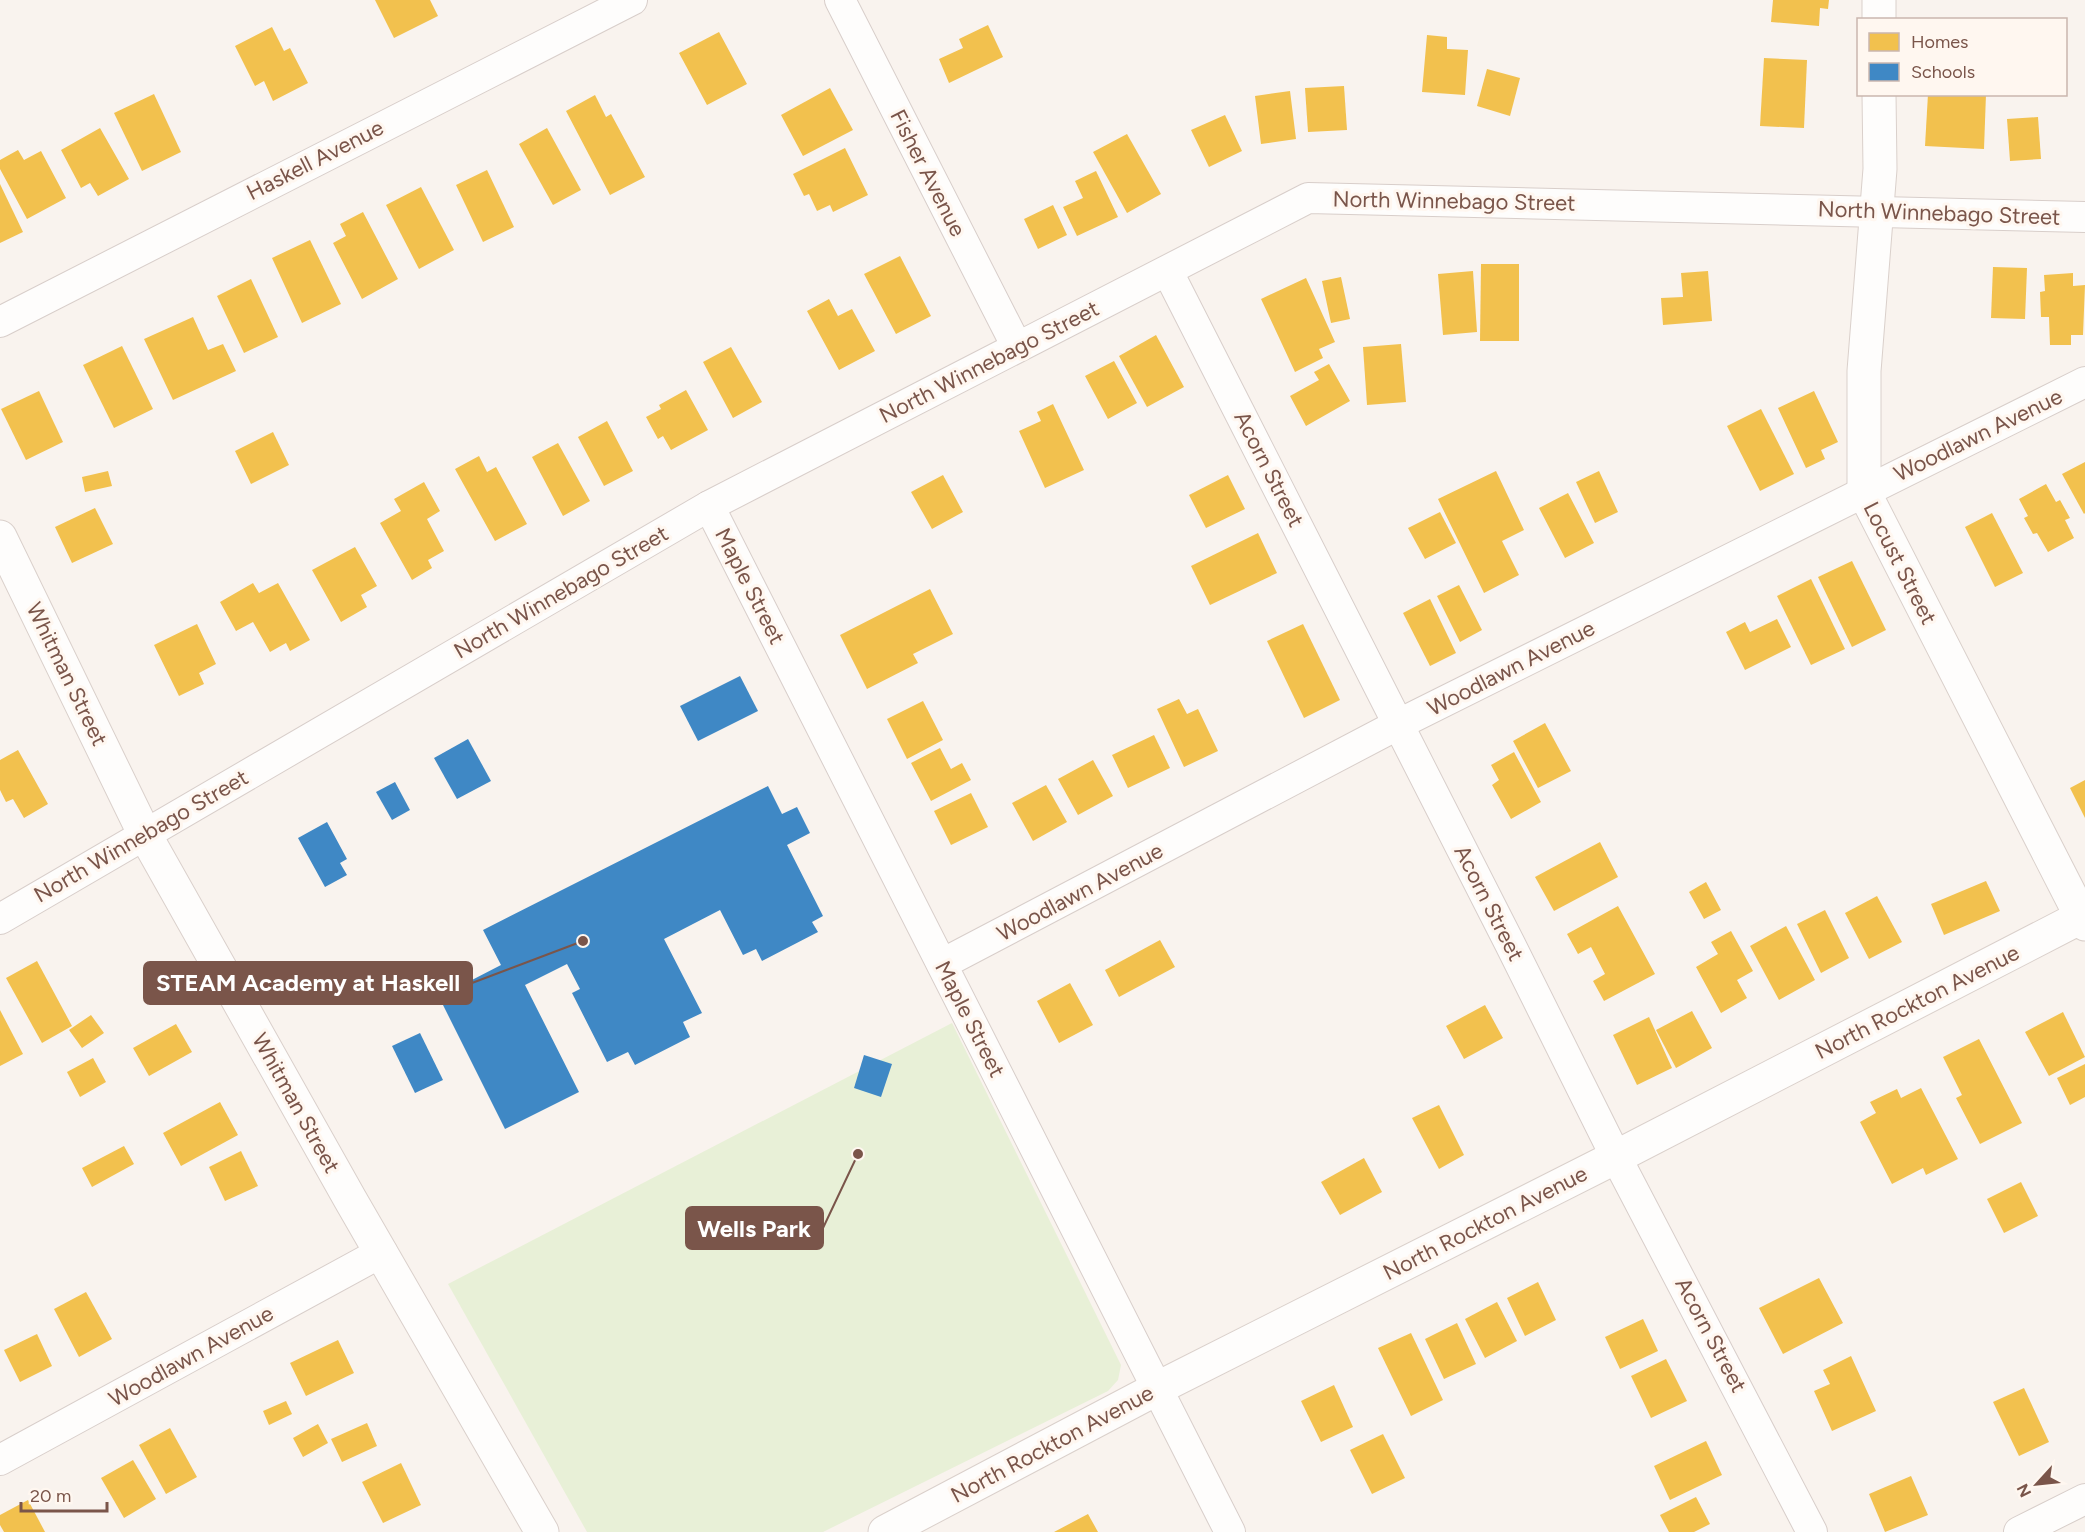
<svg xmlns="http://www.w3.org/2000/svg" width="2085" height="1532" font-family="Figtree,sans-serif">
<rect width="100%" height="100%" fill="#f9f3ee"/>
<path fill="#e8f0d7" d="M952 1023 1121 1365 1118 1380 1108 1391 823 1532H587L448 1284Z"/>
<g fill="#f2c14e">
<path d="M375 0H430L438 16 394 38Z"/>
<path d="M1773 0H1829L1828 9 1820 8 1819 26 1771 22Z"/>
<path d="M988 25 1003 57 949 83 939 59 963 48 959 39Z"/>
<path d="M272 27 284 51 290 48 308 83 273 101 264 81 255 86 235 46Z"/>
<path d="M719 32 747 84 707 105 679 53Z"/>
<path d="M1427 35 1447 37V49L1468 50 1465 95 1422 92Z"/>
<path d="M1764 58 1807 60 1804 128 1760 126Z"/>
<path d="M1487 69 1520 78 1510 116 1477 106Z"/>
<path d="M1344 86 1347 130 1308 132 1305 88Z"/>
<path d="M830 88 853 130 803 156 781 115Z"/>
<path d="M1290 91 1296 139 1261 144 1255 96Z"/>
<path d="M154 94 181 152 142 171 114 113Z"/>
<path d="M1928 94H1986L1984 149 1925 146Z"/>
<path d="M595 95 606 117 611 114 645 177 610 195 566 111Z"/>
<path d="M1225 115 1242 151 1209 167 1191 130Z"/>
<path d="M2038 117 2041 159 2010 161 2007 119Z"/>
<path d="M100 128 129 179 98 196 90 183 81 188 61 150Z"/>
<path d="M547 128 581 190 553 205 519 144Z"/>
<path d="M1127 134 1161 194 1127 213 1093 152Z"/>
<path d="M845 148 868 195 833 212 830 205 817 211 809 194 804 196 793 174Z"/>
<path d="M18 150 24 160 41 151 66 198 27 219 0 169V160Z"/>
<path d="M487 170 514 227 483 242 456 185Z"/>
<path d="M1096 171 1118 217 1077 236 1063 207 1083 198 1075 181Z"/>
<path d="M0 184 23 232 0 243Z"/>
<path d="M421 187 454 250 419 269 386 205Z"/>
<path d="M1053 205 1067 235 1038 249 1024 219Z"/>
<path d="M363 212 398 279 362 299 333 243 346 236 340 224Z"/>
<path d="M310 240 341 304 302 323 272 258Z"/>
<path d="M900 256 931 316 896 334 864 274Z"/>
<path d="M1481 264H1519V341H1480Z"/>
<path d="M1993 267 2027 268 2025 319 1991 318Z"/>
<path d="M1473 271 1477 332 1443 335 1438 274Z"/>
<path d="M1708 271 1712 321 1663 325 1661 298 1683 297 1681 273Z"/>
<path d="M2073 273V286L2085 285 2083 335H2071V345H2050L2049 317H2041L2040 292 2045 291 2044 275Z"/>
<path d="M1341 277 1350 319 1331 323 1322 281Z"/>
<path d="M1306 278 1335 342 1319 349 1323 358 1295 372 1261 299Z"/>
<path d="M251 279 278 337 244 353 217 296Z"/>
<path d="M829 299 838 316 852 309 875 351 839 370 807 311Z"/>
<path d="M193 317 208 350 223 344 236 371 173 400 144 339Z"/>
<path d="M1156 335 1184 387 1147 407 1119 356Z"/>
<path d="M1401 344 1406 402 1367 405 1363 347Z"/>
<path d="M122 346 153 409 114 428 83 365Z"/>
<path d="M731 347 762 402 733 418 703 362Z"/>
<path d="M1114 361 1137 403 1108 419 1085 376Z"/>
<path d="M1329 364 1350 401 1306 426 1290 396 1319 380 1314 372Z"/>
<path d="M686 390 708 430 671 450 663 436 658 439 646 417 661 409 659 405Z"/>
<path d="M39 391 63 442 26 460 1 409Z"/>
<path d="M1814 391 1838 442 1821 450 1825 459 1806 468 1778 408Z"/>
<path d="M1053 404 1084 470 1045 488 1019 431 1041 421 1037 412Z"/>
<path d="M1761 409 1794 474 1760 491 1727 426Z"/>
<path d="M607 421 633 471 604 486 578 437Z"/>
<path d="M273 432 289 465 251 484 235 451Z"/>
<path d="M558 443 590 501 563 516 532 457Z"/>
<path d="M479 456 487 472 496 467 527 524 495 541 455 469Z"/>
<path d="M2085 462V513L2084 514 2062 474Z"/>
<path d="M108 471 112 486 85 492 82 477Z"/>
<path d="M1496 471 1524 530 1502 541 1519 575 1484 593 1438 499Z"/>
<path d="M1599 471 1618 512 1595 523 1576 482Z"/>
<path d="M943 475 963 512 932 529 911 492Z"/>
<path d="M1228 475 1245 509 1206 528 1189 495Z"/>
<path d="M424 482 440 511 427 519 444 551 428 560 432 568 412 580 380 523 401 511 394 499Z"/>
<path d="M2046 484 2056 502 2060 500 2070 518 2065 520 2074 538 2048 552 2037 533 2033 534 2024 518 2028 516 2019 499Z"/>
<path d="M1568 493 1594 543 1565 558 1539 508Z"/>
<path d="M95 508 113 544 72 563 55 527Z"/>
<path d="M1440 512 1456 543 1425 559 1408 528Z"/>
<path d="M1992 513 2023 573 1995 587 1965 527Z"/>
<path d="M1258 533 1277 573 1210 605 1191 566Z"/>
<path d="M355 547 377 586 361 595 367 607 341 622 312 570Z"/>
<path d="M1852 561 1886 630 1852 647 1818 577Z"/>
<path d="M1811 579 1845 649 1811 665 1777 596Z"/>
<path d="M253 583 259 593 278 583 310 640 290 651 286 643 270 652 253 622 236 631 220 602Z"/>
<path d="M1459 585 1482 630 1460 642 1437 596Z"/>
<path d="M930 589 953 634 913 654 918 663 867 689 840 635Z"/>
<path d="M1430 599 1456 653 1430 666 1403 613Z"/>
<path d="M1777 619 1791 647 1745 670 1726 632 1745 622 1750 632Z"/>
<path d="M197 624 216 664 199 673 204 684 179 696 154 645Z"/>
<path d="M1303 624 1340 700 1304 718 1267 641Z"/>
<path d="M1179 699 1187 714 1198 709 1218 751 1184 767 1157 709Z"/>
<path d="M923 701 943 740 907 759 887 719Z"/>
<path d="M1545 723 1571 771 1538 788 1513 741Z"/>
<path d="M1154 735 1170 768 1128 788 1112 755Z"/>
<path d="M940 748 951 769 962 763 971 780 931 801 911 763Z"/>
<path d="M18 750 48 804 24 818 13 799 6 802 0 790V760Z"/>
<path d="M1514 752 1541 802 1511 819 1492 785 1499 780 1491 765Z"/>
<path d="M1093 760 1113 796 1078 815 1058 779Z"/>
<path d="M2085 780V818L2070 788Z"/>
<path d="M1046 785 1067 822 1033 841 1012 803Z"/>
<path d="M971 793 988 827 951 845 934 811Z"/>
<path d="M1600 842 1618 877 1554 911 1535 877Z"/>
<path d="M1986 881 2000 911 1944 935 1931 904Z"/>
<path d="M1706 882 1721 910 1704 919 1689 892Z"/>
<path d="M1877 896 1902 942 1869 959 1845 913Z"/>
<path d="M1618 906 1655 974 1604 1001 1593 981 1605 974 1591 947 1578 954 1567 934Z"/>
<path d="M1825 910 1849 958 1821 973 1797 924Z"/>
<path d="M1786 926 1815 980 1779 1000 1750 946Z"/>
<path d="M1731 931 1753 971 1737 980 1747 998 1721 1013 1696 967 1718 954 1711 942Z"/>
<path d="M1160 940 1175 967 1119 997 1105 970Z"/>
<path d="M37 961 72 1026 42 1043 6 978Z"/>
<path d="M1070 983 1093 1025 1059 1043 1037 1001Z"/>
<path d="M1485 1005 1503 1038 1464 1059 1446 1026Z"/>
<path d="M0 1010 23 1054 0 1066Z"/>
<path d="M1692 1011 1712 1048 1676 1068 1656 1030Z"/>
<path d="M2063 1012 2085 1057 2049 1076 2025 1032Z"/>
<path d="M91 1015 104 1033 82 1048 69 1030Z"/>
<path d="M1649 1017 1672 1068 1637 1085 1613 1035Z"/>
<path d="M176 1024 192 1052 149 1076 133 1048Z"/>
<path d="M1979 1039 2022 1123 1980 1144 1956 1098 1962 1095 1943 1057Z"/>
<path d="M93 1058 106 1082 80 1097 67 1072Z"/>
<path d="M2085 1064V1097L2070 1105 2057 1078Z"/>
<path d="M1921 1088 1958 1159 1926 1175 1923 1168 1892 1184 1860 1122 1876 1113 1870 1102 1897 1089 1901 1098Z"/>
<path d="M220 1102 238 1135 181 1166 163 1133Z"/>
<path d="M1439 1105 1464 1155 1439 1169 1412 1118Z"/>
<path d="M124 1146 134 1164 92 1187 82 1168Z"/>
<path d="M241 1151 258 1186 225 1201 209 1167Z"/>
<path d="M1364 1158 1382 1192 1340 1215 1321 1182Z"/>
<path d="M2021 1182 2038 1216 2004 1233 1987 1199Z"/>
<path d="M1819 1278 1843 1323 1783 1354 1759 1308Z"/>
<path d="M1538 1282 1556 1320 1525 1336 1507 1298Z"/>
<path d="M86 1292 112 1339 79 1357 54 1309Z"/>
<path d="M1497 1302 1517 1341 1485 1358 1465 1319Z"/>
<path d="M1643 1319 1658 1351 1620 1369 1605 1337Z"/>
<path d="M1457 1323 1476 1364 1444 1379 1425 1339Z"/>
<path d="M1411 1333 1443 1400 1411 1416 1378 1348Z"/>
<path d="M37 1334 52 1366 20 1382 4 1350Z"/>
<path d="M338 1340 354 1373 306 1396 290 1363Z"/>
<path d="M1851 1356 1876 1411 1832 1431 1814 1391 1830 1384 1823 1370Z"/>
<path d="M1666 1359 1687 1401 1651 1418 1631 1376Z"/>
<path d="M1334 1385 1353 1427 1321 1442 1301 1401Z"/>
<path d="M2024 1388 2049 1442 2019 1456 1993 1402Z"/>
<path d="M286 1401 292 1414 269 1425 263 1411Z"/>
<path d="M367 1423 377 1446 342 1462 331 1439Z"/>
<path d="M318 1424 328 1443 303 1457 293 1438Z"/>
<path d="M170 1428 197 1477 166 1494 139 1445Z"/>
<path d="M1383 1434 1405 1478 1372 1494 1350 1450Z"/>
<path d="M1706 1441 1722 1475 1670 1500 1654 1466Z"/>
<path d="M133 1460 156 1499 124 1518 101 1478Z"/>
<path d="M401 1463 421 1505 383 1523 362 1482Z"/>
<path d="M1911 1476 1928 1515 1885 1532 1869 1494Z"/>
<path d="M1696 1497 1710 1524 1694 1532H1669L1660 1515Z"/>
<path d="M28 1500 45 1532H4L0 1525V1515Z"/>
<path d="M1088 1514 1098 1532H1054Z"/>
</g>
<g fill="#3f88c5">
<path d="M740 676 758 711 698 741 680 706Z"/>
<path d="M468 739 491 781 457 799 434 758Z"/>
<path d="M395 782 410 810 392 820 376 792Z"/>
<path d="M768 786 782 814 797 807 810 833 787 845 823 916 812 922 818 932 762 961 756 949 743 955 720 910 664 939 702 1013 683 1022 690 1037 635 1065 628 1052 607 1062 572 993 580 989 567 964 525 985 579 1092 505 1129 439 997 501 965 483 930Z"/>
<path d="M327 822 347 859 340 863 347 875 325 887 298 838Z"/>
<path d="M420 1033 443 1080 415 1093 392 1046Z"/>
<path d="M864 1055 892 1064 881 1097 854 1088Z"/>
</g>
<g fill="none" stroke-linecap="round" stroke-linejoin="round">
<g stroke="#d8ceca" stroke-width="32">
<g id="street">
<path d="M840 0 1017 347"/>
<path d="M1168 272 1510 944 1616 1157 1812 1532"/>
<path d="M0 322 632 0"/>
<path d="M709 506 1230 1532"/>
<path d="M0 919 709 506 1308 198 2085 217"/>
<path d="M942 964 1397 725 2085 382"/>
<path d="M0 1460 382 1252"/>
<path d="M2019 1532 2085 1499"/>
</g>
</g>
<g stroke="#dad0cb" stroke-width="35">
<g id="secondary">
<path d="M1879 0V20"/>
<path d="M1879 94 1880 169 1864 371V492L2085 924"/>
<path d="M0 537 144 833 350 1199 542 1532"/>
<path d="M885 1532 1158 1388 1616 1157 2085 915"/>
</g>
</g>
<use href="#street" stroke="#fefdfc" stroke-width="30"/>
<use href="#secondary" stroke="#fefdfc" stroke-width="33"/>
</g>
<g text-anchor="middle" dominant-baseline="central" stroke-width="6" stroke-linejoin="round" paint-order="stroke">
<g font-size="22" fill="#7a554a" stroke="#fff7f0">
<text transform="translate(315 160) rotate(-27)">Haskell Avenue</text>
<text transform="translate(928 173) rotate(63)">Fisher Avenue</text>
<text transform="translate(1454 201) rotate(1)">North Winnebago Street</text>
<text transform="translate(1939 213) rotate(2)">North Winnebago Street</text>
<text transform="translate(989 362) rotate(-27)">North Winnebago Street</text>
<text transform="translate(1978 435) rotate(-26)">Woodlawn Avenue</text>
<text transform="translate(1269 469) rotate(63)">Acorn Street</text>
<text transform="translate(1900 563) rotate(63)">Locust Street</text>
<text transform="translate(750 586) rotate(63)">Maple Street</text>
<text transform="translate(561 592) rotate(-30)">North Winnebago Street</text>
<text transform="translate(1511 668) rotate(-27)">Woodlawn Avenue</text>
<text transform="translate(67 674) rotate(64)">Whitman Street</text>
<text transform="translate(141 836) rotate(-30)">North Winnebago Street</text>
<text transform="translate(1080 892) rotate(-28)">Woodlawn Avenue</text>
<text transform="translate(1489 903) rotate(63)">Acorn Street</text>
<text transform="translate(1917 1002) rotate(-27)">North Rockton Avenue</text>
<text transform="translate(970 1019) rotate(63)">Maple Street</text>
<text transform="translate(296 1103) rotate(61)">Whitman Street</text>
<text transform="translate(1485 1223) rotate(-27)">North Rockton Avenue</text>
<text transform="translate(1711 1335) rotate(62)">Acorn Street</text>
<text transform="translate(191 1356) rotate(-29)">Woodlawn Avenue</text>
<text transform="translate(1052 1444) rotate(-28)">North Rockton Avenue</text>
</g>
</g>
<path fill="none" stroke="#7a554a" stroke-width="2" d="M583 941L472 983M858 1154L823 1228"/>
<g fill="#7a554a" stroke="#fff7f0" stroke-width="2">
<circle cx="583" cy="941" r="6"/>
<circle cx="858" cy="1154" r="6"/>
</g>
<g fill="#7a554a" stroke="#7a554a" stroke-width="2">
<rect x="144" y="962" width="328" height="42" rx="6"/>
<rect x="686" y="1207" width="137" height="42" rx="6"/>
</g>
<g font-size="24" text-anchor="middle" font-weight="bold" fill="#fff">
<text x="308" y="991">STEAM Academy at Haskell</text>
<text x="754" y="1237">Wells Park</text>
</g>
<rect x="1857" y="18" width="210" height="78" fill="#fff7f0" stroke="#cab6ae" stroke-width="1.5"/>
<rect x="1869" y="33" width="30" height="18" fill="#f2c14e" stroke="#cab6ae" stroke-width="1.5"/>
<text x="1911" y="48" font-size="18" fill="#7a554a">Homes</text>
<rect x="1869" y="63" width="30" height="18" fill="#3f88c5" stroke="#cab6ae" stroke-width="1.5"/>
<text x="1911" y="78" font-size="18" fill="#7a554a">Schools</text>
<g transform="translate(2037 1484) rotate(243)" stroke="#fff7f0" stroke-width="4.5" paint-order="stroke">
<path d="M0-4.5L10 22L0 15L-10 22Z" fill="#7a554a"/>
<text y="-9" font-size="16" font-weight="bold" text-anchor="middle" fill="#7a554a">N</text>
</g>
<path d="M21 1502v9h86v-9" fill="none" stroke="#7a554a" stroke-width="3"/>
<text x="30" y="1502" font-size="18" fill="#7a554a" stroke="#fff7f0" stroke-width="4.5" paint-order="stroke">20 m</text>
</svg>
